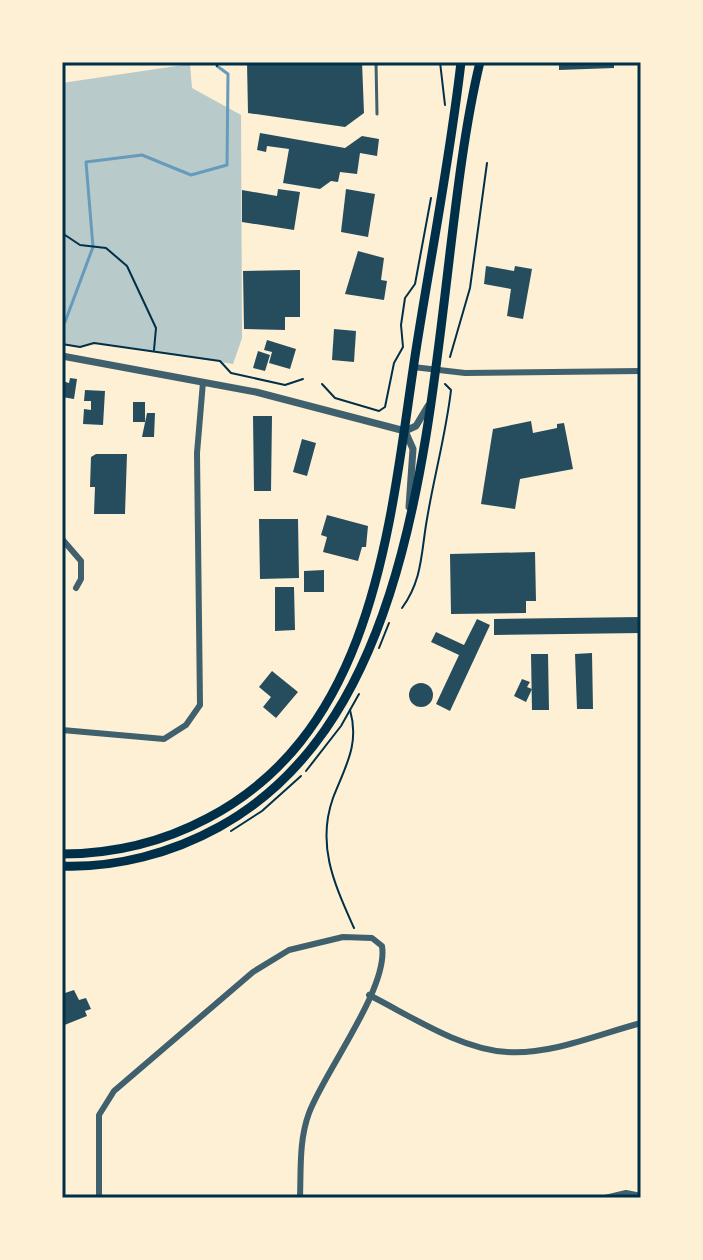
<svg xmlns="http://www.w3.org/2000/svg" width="703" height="1260" font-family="'Crimson Pro',serif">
<rect width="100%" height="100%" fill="#fdf0d5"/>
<path fill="#b9caca" d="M190 64 192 88 241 115 242 338 233 364 95 343 80 347 62 344V83Z"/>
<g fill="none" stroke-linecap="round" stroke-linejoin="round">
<path stroke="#669bbc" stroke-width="3" d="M65 322 93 247 86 162 142 155 191 175 227 165 228 74 217 66"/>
</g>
<g fill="#264d5e">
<path d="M247 62H362L364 113 345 127 248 113Z"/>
<path d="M559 62H614V68L559 70Z"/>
<path d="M260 133 345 148 362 136 379 139 377 156 360 153 357 174 340 172 338 182 331 181 320 189 283 183 289 149 267 146 266 152 257 150Z"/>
<path d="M278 189 300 192 294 230 242 222V190L277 196Z"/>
<path d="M346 189 375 194 368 237 341 232Z"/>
<path d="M358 251 384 258 381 280 387 281 384 300 345 294Z"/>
<path d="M486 266 514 271 515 266 532 269 523 319 507 316 511 289 484 284Z"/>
<path d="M300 270V317H285V330L244 329 243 271Z"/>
<path d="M334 329 356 331 354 362 332 360Z"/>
<path d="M267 340 296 349 290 369 269 363 272 352 264 350Z"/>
<path d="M258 351 270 355 265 371 253 368Z"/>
<path d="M70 378 77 379 74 399 62 397V381L69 383Z"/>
<path d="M85 390 105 391 103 425 83 424 84 409 91 410V401H84Z"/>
<rect x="133" y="402" width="12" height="20"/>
<path d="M147 413H155L154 437H142Z"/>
<path d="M253 416H272L271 491H254Z"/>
<path d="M531 421 533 433 557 428V424L564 423 573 469 520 479 515 509 481 504 493 429Z"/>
<path d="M302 439 316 443 307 476 293 472Z"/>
<path d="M96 454H127L125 514H94L95 487H90L91 457Z"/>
<path d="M327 515 368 526 366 547H362L358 561 323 552 327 537 321 535Z"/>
<path d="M259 519H298L299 578 260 579Z"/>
<path d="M535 552 536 601H526V613L451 614 450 554Z"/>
<path d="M324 570V592H304V571Z"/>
<path d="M275 587H294L295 630 275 631Z"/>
<path d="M641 617V633L494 635V619Z"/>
<path d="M477 619 490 625 450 711 436 704 459 655 431 642 436 632 464 645Z"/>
<path d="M592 653 593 709H577L575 654Z"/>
<path d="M531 654H548L549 710H532Z"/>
<path d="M272 671 298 692 276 718 263 707 271 697 259 687Z"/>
<path d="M522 679 530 682 527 687 532 689 526 702 514 696Z"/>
<circle cx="421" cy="695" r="12"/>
<path d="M74 990 79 1000 86 998 91 1009 85 1011 87 1016 62 1026V994Z"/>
</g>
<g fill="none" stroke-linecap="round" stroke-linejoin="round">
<g stroke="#003049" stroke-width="2">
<path d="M217 62V66"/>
<path d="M440 62 445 105"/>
<path d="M362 64H371"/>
<path d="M62 233 80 245 106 248 127 266 156 328 154 350"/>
<path d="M62 344 80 347 94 343 220 361 231 373 285 385 303 379"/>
<path d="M450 357 470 288 487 163"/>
<path d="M322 384 335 398 379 411 385 407 394 363 403 347 401 325 405 298 415 284 431 198"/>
<path d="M402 608C423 579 421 552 427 519 434 476 446 434 451 390L445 384"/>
<path d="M379 648 389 623"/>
<path d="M350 710C360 744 345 767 333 798 316 846 335 885 354 928"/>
<path d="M306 771 341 726 359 694"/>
<path d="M231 831 262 811 301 776"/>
</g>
<path stroke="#3f606c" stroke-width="3" d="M376 62 377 114"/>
<g stroke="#3f606c" stroke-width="6">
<path d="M413 367 465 373 641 371"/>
<path d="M62 539 81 561V579L76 588"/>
<path d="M62 730 164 739 186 725 200 705 197 453 203 382"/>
<path d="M369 995C411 1016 459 1049 507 1052 551 1055 599 1034 641 1023"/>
<path d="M99 1197V1115L114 1091 253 972 289 950 343 937 372 938 382 946C389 988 324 1072 309 1113 299 1140 301 1169 300 1198"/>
<path d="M62 1198H139"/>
<path d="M605 1198 626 1193 641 1196"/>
</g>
<g stroke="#3f606c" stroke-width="7">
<path d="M62 356 256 392 405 431 416 426 428 406"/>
<path d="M405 431 413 449 409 507"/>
</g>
<g stroke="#003049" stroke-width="9">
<path d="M62 854C113 854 163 842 208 818 378 729 390 518 416 350 431 254 450 159 461 62"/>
<path d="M62 866C116 868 172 853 219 827 457 696 424 293 480 62"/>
</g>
</g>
<rect width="703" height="1260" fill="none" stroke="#fdf0d5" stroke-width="128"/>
<rect x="64" y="64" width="575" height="1132" fill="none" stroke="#003049" stroke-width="3"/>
</svg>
